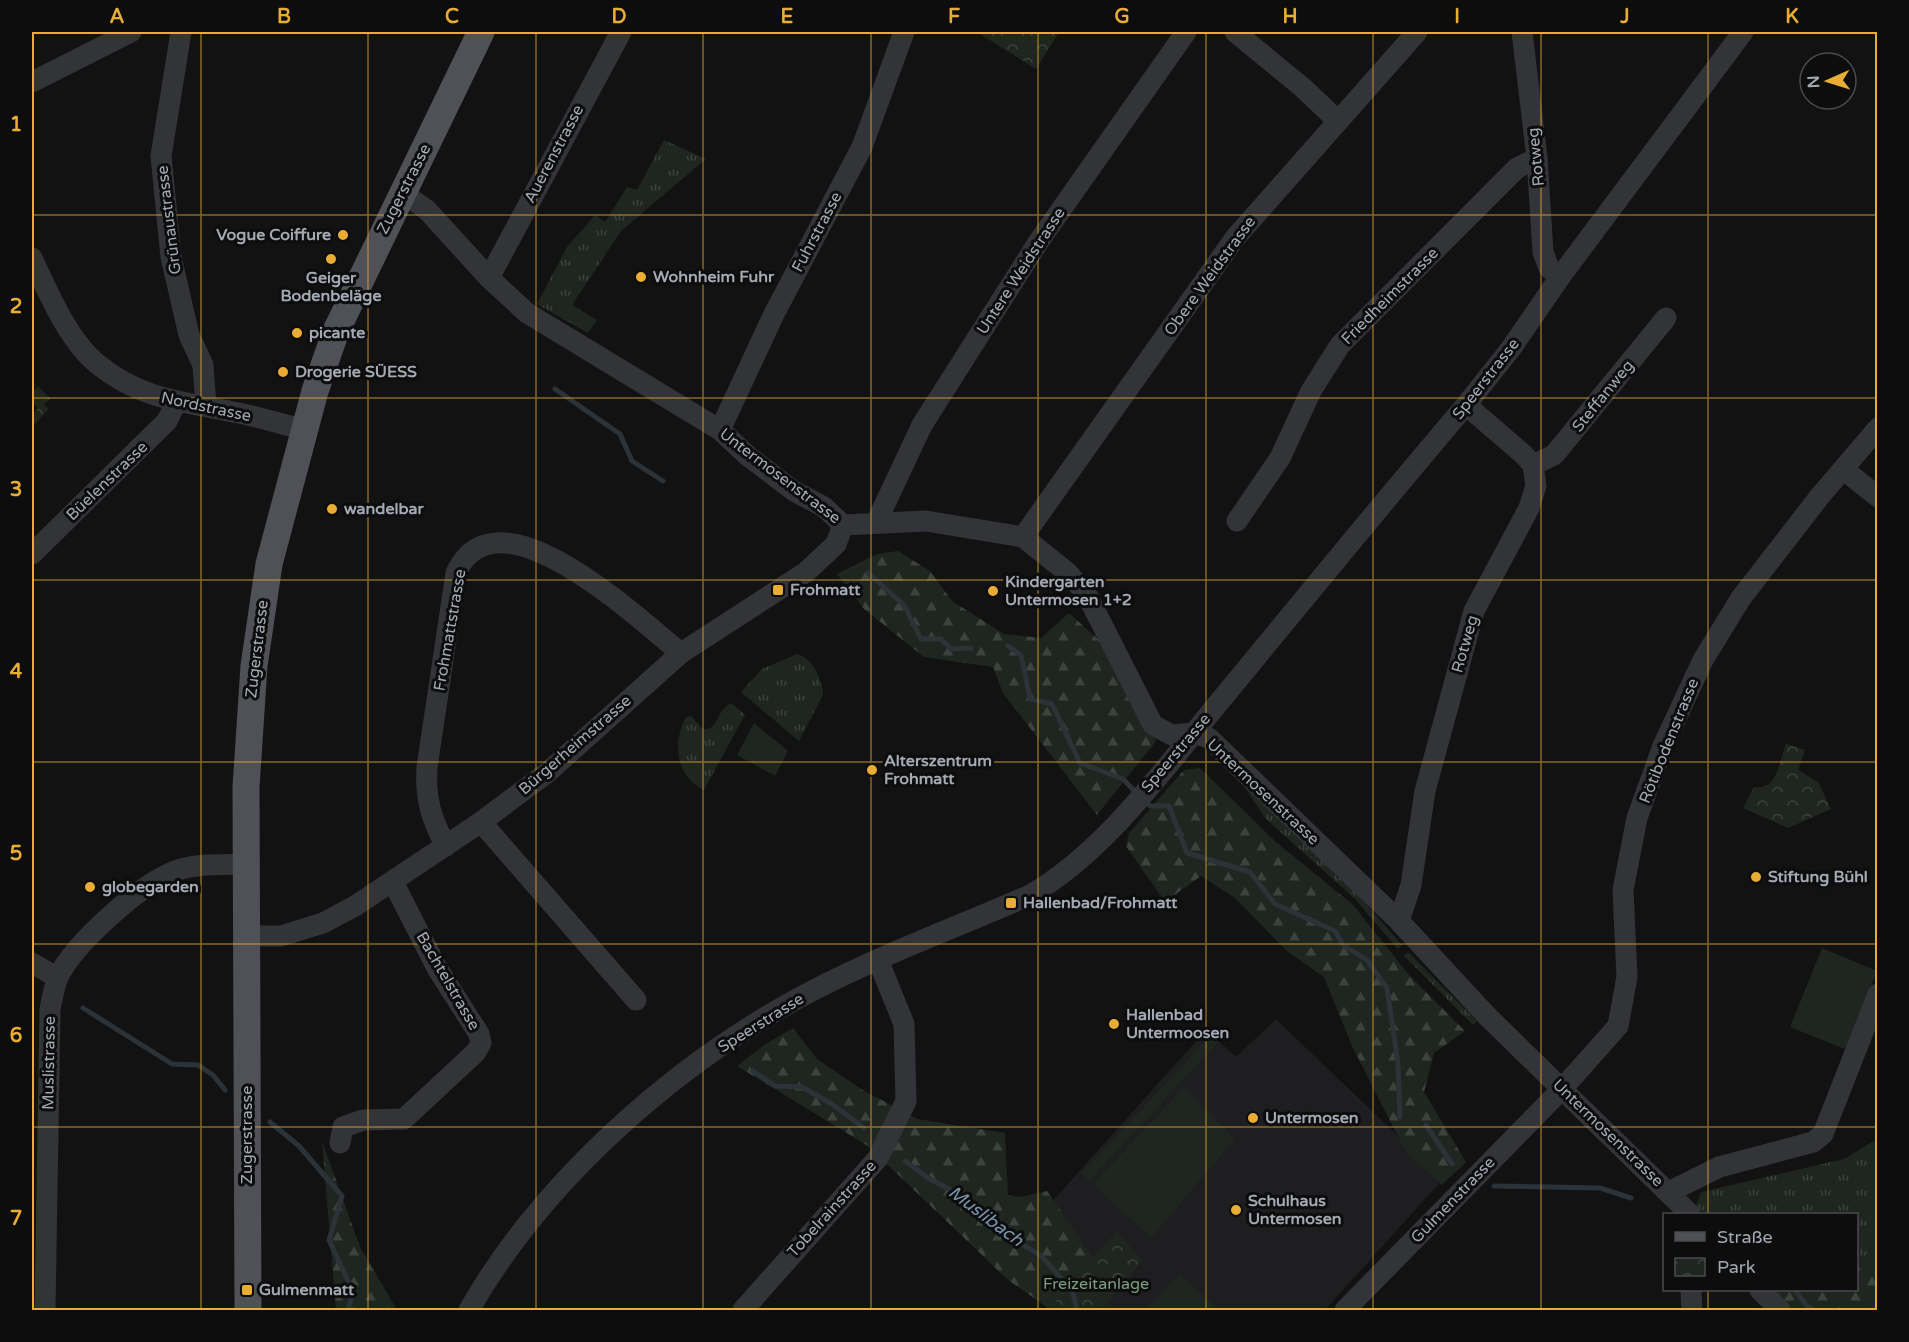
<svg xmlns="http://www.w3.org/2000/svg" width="1909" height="1342" font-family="'Varela Round',sans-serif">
<defs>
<pattern id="grass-tufts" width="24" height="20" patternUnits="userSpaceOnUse" patternTransform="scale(1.5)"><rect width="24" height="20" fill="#1e261f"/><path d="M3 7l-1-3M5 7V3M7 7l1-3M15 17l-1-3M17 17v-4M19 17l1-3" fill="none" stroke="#3c433d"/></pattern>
<pattern id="forest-firs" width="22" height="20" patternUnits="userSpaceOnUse" patternTransform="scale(1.5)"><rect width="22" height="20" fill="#1e261f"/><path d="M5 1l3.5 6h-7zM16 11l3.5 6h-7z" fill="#3c433d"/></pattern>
<pattern id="park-crowns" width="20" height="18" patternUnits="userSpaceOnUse" patternTransform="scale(1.5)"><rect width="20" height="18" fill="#1e261f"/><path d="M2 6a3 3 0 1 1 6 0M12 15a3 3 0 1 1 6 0" fill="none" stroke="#3c433d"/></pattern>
</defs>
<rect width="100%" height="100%" fill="#121213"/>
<path fill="#1e1e20" d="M1276 1019 1443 1179 1325 1310H1099L1041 1214 1206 1030 1236 1057Z"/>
<g fill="url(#grass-tufts)">
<path d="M664 140 706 159 621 231 572 305 597 320 588 333 537 304 567 247 595 215 605 222 627 187 637 190Z"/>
<path d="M797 654C813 658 822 679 823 695L799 741 741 692 762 669Z"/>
<path d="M731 703 745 715 704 790C676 777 672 743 686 717L691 716 703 729H709C721 721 716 712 731 703Z"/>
<path d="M1249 786 1353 889 1402 945 1398 949 1355 899 1265 818 1246 789Z"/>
<path d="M1408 952 1477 1021 1473 1025 1404 956Z"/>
<path d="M1877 1139V1269L1857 1260 1856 1214H1693L1701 1192 1844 1159Z"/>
</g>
<g fill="url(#forest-firs)">
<path d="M898 551 930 571 952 601 1004 634 1041 638 1069 613 1099 640 1156 741 1097 815 1003 693 993 667 924 657 864 609 837 574 877 554Z"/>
<path d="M1200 768 1277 843 1352 904 1410 976 1465 1031 1434 1053 1424 1092 1466 1162 1442 1185 1406 1152 1352 1046 1324 977 1288 952 1235 898 1201 876 1165 902 1126 846 1129 833 1184 770Z"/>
<path d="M793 1028 817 1059 861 1089 917 1119 1005 1133 1008 1195 1020 1197 1047 1191 1110 1282 1051 1310 1008 1280 868 1146 737 1066 764 1045Z"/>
<path d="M322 1141 360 1247 397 1310H336Z"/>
<path d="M1857 1260 1877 1269V1310H1768L1750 1290H1856Z"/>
</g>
<g fill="url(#park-crowns)">
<path d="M982 32H1059L1036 69 980 34Z"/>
<path d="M38 386 50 398 44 405 49 409 32 427V416L38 408 32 401V393Z"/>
<path d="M1786 744 1805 750 1798 770 1818 782 1831 809 1788 828 1743 808 1754 787C1778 791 1779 761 1786 744Z"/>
<path d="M1117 1231 1142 1261 1101 1310 1049 1309Z"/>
</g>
<g fill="#1e261f">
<path d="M754 723 788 751 775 776 737 755Z"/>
<path d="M1822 948 1877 971 1847 1050 1790 1027Z"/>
<path d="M1212 1034 1219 1041 1089 1181 1082 1173Z"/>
<path d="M1184 1087 1235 1139 1151 1238 1093 1184Z"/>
<path d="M1180 1274 1219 1310H1146Z"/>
</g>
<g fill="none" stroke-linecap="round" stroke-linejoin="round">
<g stroke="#2b3238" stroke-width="5">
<path d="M555 389 620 434 632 461 663 481"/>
<path d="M868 573 904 605 921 639H941L951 649 971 648"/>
<path d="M1008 646 1021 655 1030 699 1052 704 1080 763 1123 779 1138 795"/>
<path d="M1145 801 1150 806H1169L1187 853 1250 872 1275 904 1335 931 1343 945 1367 960 1387 988 1398 1063 1400 1117"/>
<path d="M83 1008 172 1064 198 1065 213 1075 225 1090"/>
<path d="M753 1071 775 1086 802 1087 832 1104 864 1128"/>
<path d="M270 1122 299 1146 342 1196 329 1240 353 1292 348 1310"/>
<path d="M1426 1125 1452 1164"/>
<path d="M905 1161 928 1178 966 1198 992 1225 1041 1256 1072 1290 1077 1310"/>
<path d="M1494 1186 1600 1188 1631 1198"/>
<path d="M1795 1290 1807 1306 1814 1310"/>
</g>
<g stroke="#333438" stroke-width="21">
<path d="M181 32 161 156 171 257 189 335 203 365 206 406"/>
<path d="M1235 32 1302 87 1337 120"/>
<path d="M1522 32 1537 158 1543 252 1549 268 1560 277"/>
<path d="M32 82 131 32"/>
<path d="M403 193 427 210 489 278 527 313 720 430 748 456 794 491 824 507 843 525 926 521 1023 537 1068 573 1087 595 1153 725 1172 735 1193 733 1209 738 1399 921 1487 1016 1690 1214"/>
<path d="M32 258C48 292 69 343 100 366 143 400 182 401 233 412 257 416 281 424 304 430"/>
<path d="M489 278 621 32"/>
<path d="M720 430 774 314 862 147 904 32"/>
<path d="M1533 465 1554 455 1666 318"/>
<path d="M1843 469 1878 497"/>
<path d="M1237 521 1280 458 1311 391 1340 345 1517 168 1537 158"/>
<path d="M876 523 922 425 1039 241 1186 32"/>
<path d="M1023 537 1235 238 1417 32"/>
<path d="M32 554 167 421 176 403"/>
<path d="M481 822 636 1000"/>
<path d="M446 846C431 819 425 798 427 767L456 573C497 483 638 619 681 653"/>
<path d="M1399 921 1411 885 1425 791 1474 611 1529 508 1536 486 1533 465 1523 454 1466 405"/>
<path d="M248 936H281L323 923 355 906 481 822 548 772 681 653 806 572 836 544 843 525"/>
<path d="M32 963 58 978"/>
<path d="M340 1143 343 1127 363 1120 404 1119 476 1052 481 1043 479 1034 437 968 393 882"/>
<path d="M1669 1192 1719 1167 1813 1142 1823 1134 1878 994"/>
<path d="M1691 1290 1692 1310"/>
<path d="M1760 1290 1780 1310"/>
<path d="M45 1310 50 1009C52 999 54 987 58 977 75 943 141 883 178 870 199 863 224 865 247 864"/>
<path d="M469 1310C544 1179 677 1062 810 992 881 955 957 927 1030 895 1108 850 1168 763 1225 695 1305 598 1384 501 1466 405L1512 347 1560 277 1743 32"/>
<path d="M743 1310 878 1158 906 1101 904 1024 878 960"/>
<path d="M1345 1310 1562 1089 1618 1026 1627 977 1623 890 1637 818 1663 746 1703 660 1741 598 1820 496 1878 428"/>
</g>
<path stroke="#4f5157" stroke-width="27" d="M248 1310 246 787 254 666 269 564 315 391 336 331 481 32"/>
</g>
<path fill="none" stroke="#e9ad35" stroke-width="1.5" stroke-opacity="0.55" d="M201 32V1310M368 32V1310M536 32V1310M703 32V1310M871 32V1310M1038 32V1310M1206 32V1310M1373 32V1310M1541 32V1310M1708 32V1214M32 215H1878M32 398H1878M32 580H1878M32 762H1878M32 944H1878M32 1127H1878M1708 1290V1310"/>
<g fill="#e9ad35" stroke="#0d0d0e" stroke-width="2">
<circle cx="343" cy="235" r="6"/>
<circle cx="331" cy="259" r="6"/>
<circle cx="641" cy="277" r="6"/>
<circle cx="297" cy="333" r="6"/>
<circle cx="283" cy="372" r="6"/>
<circle cx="332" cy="509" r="6"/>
<rect x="772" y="584" width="12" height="12" rx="3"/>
<circle cx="993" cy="591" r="6"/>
<circle cx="872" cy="770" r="6"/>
<circle cx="1756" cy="877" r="6"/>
<circle cx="90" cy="887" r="6"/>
<rect x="1005" y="897" width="12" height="12" rx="3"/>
<circle cx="1114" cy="1024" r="6"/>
<circle cx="1253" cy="1118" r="6"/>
<circle cx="1236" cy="1210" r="6"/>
<rect x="241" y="1284" width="12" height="12" rx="3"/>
</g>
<g text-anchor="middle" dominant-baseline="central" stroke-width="6" stroke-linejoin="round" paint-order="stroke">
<g font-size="16" fill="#a4a9b3" stroke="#0d0d0e">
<text transform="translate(554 154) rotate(-62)">Auerenstrasse</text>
<text transform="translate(1536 157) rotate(-96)">Rotweg</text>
<text transform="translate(404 189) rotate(-63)">Zugerstrasse</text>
<text transform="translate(169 220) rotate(-97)">Grünaustrasse</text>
<text transform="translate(817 232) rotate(-62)">Fuhrstrasse</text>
<text transform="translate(1021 271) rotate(-57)">Untere Weidstrasse</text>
<text transform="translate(1210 276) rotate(-54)">Obere Weidstrasse</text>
<text transform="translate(1390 296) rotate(-45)">Friedheimstrasse</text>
<text transform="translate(1486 379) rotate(-52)">Speerstrasse</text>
<text transform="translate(1603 396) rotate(-51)">Steffanweg</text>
<text transform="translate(206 407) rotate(12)">Nordstrasse</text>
<text transform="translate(780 476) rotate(37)">Untermosenstrasse</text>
<text transform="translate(107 481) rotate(-44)">Büelenstrasse</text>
<text transform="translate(450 630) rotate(-80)">Frohmattstrasse</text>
<text transform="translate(1465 644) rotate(-74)">Rotweg</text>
<text transform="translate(257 649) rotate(-83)">Zugerstrasse</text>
<text transform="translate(1669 741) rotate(-68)">Rötibodenstrasse</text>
<text transform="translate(575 745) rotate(-41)">Bürgerheimstrasse</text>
<text transform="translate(1176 753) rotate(-50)">Speerstrasse</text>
<text transform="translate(1263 792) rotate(43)">Untermosenstrasse</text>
<text transform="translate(448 981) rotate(60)">Bachtelstrasse</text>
<text transform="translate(761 1023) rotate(-32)">Speerstrasse</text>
<text transform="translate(49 1063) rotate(-89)">Muslistrasse</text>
<text transform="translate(1608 1133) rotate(44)">Untermosenstrasse</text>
<text transform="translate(247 1135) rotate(-90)">Zugerstrasse</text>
<text transform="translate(1453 1200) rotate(-46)">Gulmenstrasse</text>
<text transform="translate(832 1209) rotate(-48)">Tobelrainstrasse</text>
</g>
<g font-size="16" font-weight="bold" fill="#a4a9b3" stroke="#0d0d0e" text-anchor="start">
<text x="331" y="235" text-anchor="end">Vogue Coiffure</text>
<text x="653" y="277">Wohnheim Fuhr</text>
<text x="331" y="278" text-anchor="middle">Geiger<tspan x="331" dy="18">Bodenbeläge</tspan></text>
<text x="309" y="333">picante</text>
<text x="295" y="372">Drogerie SÜESS</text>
<text x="344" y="509">wandelbar</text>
<text x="1005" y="582">Kindergarten<tspan x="1005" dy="18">Untermosen 1+2</tspan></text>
<text x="790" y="590">Frohmatt</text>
<text x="884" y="761">Alterszentrum<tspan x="884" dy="18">Frohmatt</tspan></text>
<text x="1768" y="877">Stiftung Bühl</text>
<text x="102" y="887">globegarden</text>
<text x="1023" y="903">Hallenbad/Frohmatt</text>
<text x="1126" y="1015">Hallenbad<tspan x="1126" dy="18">Untermoosen</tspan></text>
<text x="1265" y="1118">Untermosen</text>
<text x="1248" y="1201">Schulhaus<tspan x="1248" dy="18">Untermosen</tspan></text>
<text x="259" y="1290">Gulmenmatt</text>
</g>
<g font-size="16" fill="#7c9e7e" stroke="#0d0d0e">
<text x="1096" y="1284">Freizeitanlage</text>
</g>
<g font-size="18" font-style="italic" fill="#7c96ad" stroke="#0d0d0e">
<text transform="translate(986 1216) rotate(37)">Muslibach</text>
</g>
</g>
<rect width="1909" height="1342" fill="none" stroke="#0d0d0e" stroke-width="66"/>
<rect x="1663" y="1213" width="195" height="78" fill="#0d0d0e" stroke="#494b50" stroke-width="1.5"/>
<rect x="1675" y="1232" width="30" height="9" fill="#4f5157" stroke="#494b50" stroke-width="1.5"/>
<text x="1717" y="1243" font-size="18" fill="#a4a9b3">Straße</text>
<rect x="1675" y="1258" width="30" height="18" fill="url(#park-crowns)" stroke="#494b50" stroke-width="1.5"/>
<text x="1717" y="1273" font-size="18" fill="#a4a9b3">Park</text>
<g transform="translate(1828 81) rotate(267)"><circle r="28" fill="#0d0d0e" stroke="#494b50" stroke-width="1.5"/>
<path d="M0-4.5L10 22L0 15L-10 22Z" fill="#e9ad35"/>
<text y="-9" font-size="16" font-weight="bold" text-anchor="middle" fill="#a4a9b3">N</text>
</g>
<rect x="33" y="33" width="1843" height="1276" fill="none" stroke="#e9ad35" stroke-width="2"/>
<g font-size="20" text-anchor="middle" font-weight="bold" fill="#e9ad35">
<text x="117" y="23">A</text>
<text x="284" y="23">B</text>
<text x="452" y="23">C</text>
<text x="619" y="23">D</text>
<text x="787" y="23">E</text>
<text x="954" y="23">F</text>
<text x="1122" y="23">G</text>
<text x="1290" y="23">H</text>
<text x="1457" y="23">I</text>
<text x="1625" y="23">J</text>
<text x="1792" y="23">K</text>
<text x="16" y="131">1</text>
<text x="16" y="313">2</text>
<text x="16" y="496">3</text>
<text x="16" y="678">4</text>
<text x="16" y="860">5</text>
<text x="16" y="1042">6</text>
<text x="16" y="1225">7</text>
</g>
</svg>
